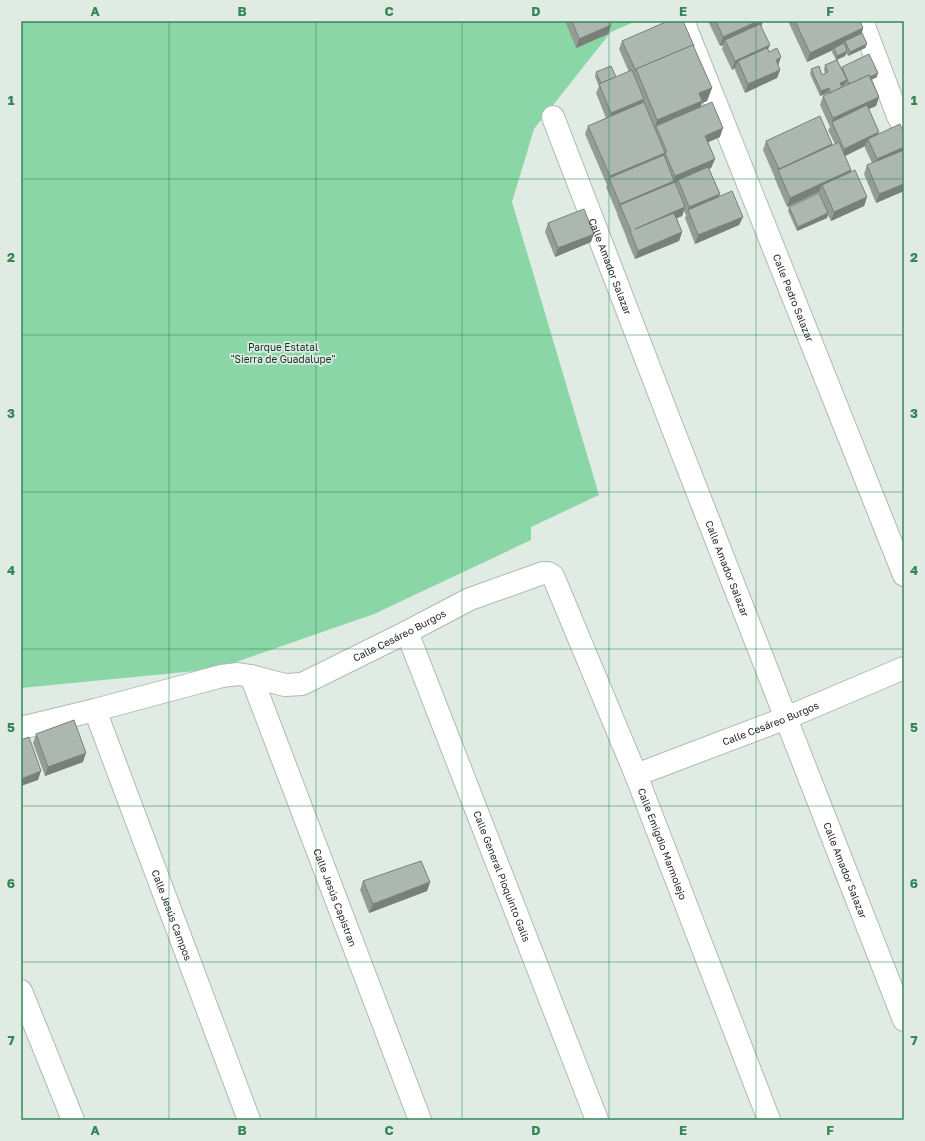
<svg xmlns="http://www.w3.org/2000/svg" width="925" height="1141" font-family="'Golos Text',sans-serif">
<rect width="100%" height="100%" fill="#dfebe3"/>
<path fill="#8ad6a6" d="M21 21H636L611 32 534 129 512 202 599 495 531 527V540L374 614 216 669 21 688Z"/>
<g fill="none" stroke-linecap="round" stroke-linejoin="round">
<g stroke="#aebab2" stroke-width="24">
<g id="street">
<path id="s1" d="M683 21 904 575"/>
<path d="M862 21 898 116 904 127"/>
<path id="s2" d="M553 117 674 432 904 1020"/>
<path id="s3" d="M407 632 597 1120"/>
<path id="s4" d="M251 676 420 1120"/>
<path id="s5" d="M95 710 249 1120"/>
<path id="s6" d="M21 728 95 710 222 676 238 674 251 676 285 685 302 684 407 632 470 599 543 573H548L553 576 636 775 769 1120"/>
<path id="s7" d="M636 775 786 718 904 668"/>
<path d="M21 991 73 1120"/>
</g>
</g>
<use href="#street" stroke="#fff" stroke-width="22"/>
</g>
<g fill="#939d96" fill-rule="evenodd">
<path d="M565 21H611H610L611 25 608 34 576 48Z"/>
<path d="M708 21H763L761 26 768 49 780 70 777 78 745 93 735 70V68L732 70 722 49 723 45 720 46Z"/>
<path d="M788 21H860L863 28 862 33 867 44 865 48 848 56 846 53 845 56 837 60 841 69 842 67 877 77 871 80 879 97 876 106 868 109 878 134H904V191L876 203 864 174 867 165 872 163 865 148V146L845 156 851 170V171L867 197 864 206 831 221 828 215 827 218 797 231 788 211 789 207 819 193V192L787 207 775 179V178L763 150 766 141 832 146 835 144 828 130 830 127 820 105 823 96 828 94 827 93 820 96 810 74 811 69 822 75 825 73 824 70 825 65 836 60 832 52 833 50 807 62ZM846 83V86L842 87V86L845 85Z"/>
<path d="M622 41 712 88 707 101 702 103 700 107 720 137 708 142 715 159 711 168 709 169 720 194 719 196 743 217 739 225 695 244 685 218 686 215 684 211 682 216 677 218 682 232 679 241 635 259 627 240V239L617 214 618 212 617 213 606 187 607 185 585 134 588 126 606 118 596 93 599 86 595 77 596 72 616 77 629 72 619 49Z"/>
<path d="M548 223 591 242 555 257 545 232Z"/>
<path d="M36 734 83 762 45 776 33 743Z"/>
<path d="M363 881 430 882 427 891 369 913 360 890Z"/>
</g>
<g fill="#78807a">
<path d="M758 21H763L761 27 725 40 723 45 720 46 723 37Z"/>
<path d="M611 25 608 34 576 48 579 39Z"/>
<path d="M863 28 860 37 845 41 843 45 834 48 833 50 807 62 810 53Z"/>
<path d="M867 44 865 48 848 56 850 52Z"/>
<path d="M770 45 766 54 738 61 735 68 732 70 735 61Z"/>
<path d="M847 51 845 56 836 60 837 56Z"/>
<path d="M781 57 778 66 776 60Z"/>
<path d="M780 70 777 78 745 93 748 84Z"/>
<path d="M878 73 877 77 849 90 850 86Z"/>
<path d="M847 80 845 85 839 88 840 83Z"/>
<path d="M712 88 707 101 702 103 698 114 656 126 653 133 657 120 699 93Z"/>
<path d="M829 88 827 93 820 96 821 91Z"/>
<path d="M879 97 876 106 833 125 832 122 833 118Z"/>
<path d="M644 99 641 108 608 122 611 113Z"/>
<path d="M723 128 720 137 702 145 705 136Z"/>
<path d="M879 132 876 141 868 139 865 146 841 158 844 149Z"/>
<path d="M832 144 829 153 778 171 779 169Z"/>
<path d="M904 147V155L874 168 877 159Z"/>
<path d="M665 153 662 161 609 178 606 185 610 176Z"/>
<path d="M715 159 711 168 679 182 678 180 676 183 620 205 618 212 617 213 620 204 673 181 675 176Z"/>
<path d="M851 170 848 179 822 185 819 192 787 207 790 198Z"/>
<path d="M904 184V191L876 203 879 194Z"/>
<path d="M720 194 716 203 688 210 689 207Z"/>
<path d="M867 197 864 206 831 221 834 212Z"/>
<path d="M685 207 682 216 633 237 635 229Z"/>
<path d="M828 213 827 218 797 231 798 227Z"/>
<path d="M743 217 739 225 695 244 698 235Z"/>
<path d="M682 232 679 241 635 259 638 251Z"/>
<path d="M594 234 591 242 555 257 558 248Z"/>
<path d="M86 753 83 762 45 776 48 767Z"/>
<path d="M41 771 38 780 21 786V779Z"/>
<path d="M430 882 427 891 369 913 373 904Z"/>
</g>
<g fill="#abb7af" stroke="#78807a">
<path d="M572 21H609L611 25 579 39Z"/>
<path d="M668 21H683L694 46 693 45 636 69V71L622 41Z"/>
<path d="M716 21H758L723 37Z"/>
<path d="M795 21H860L863 28 810 53Z"/>
<path d="M760 24 770 45 735 61 725 40Z"/>
<path d="M862 33 867 44 850 52 845 41Z"/>
<path d="M844 43 847 51 837 56 834 48Z"/>
<path d="M693 45 712 88 699 93 702 101 657 120 636 69Z"/>
<path d="M767 48 769 52 777 48 781 57 776 60 780 70 748 84 738 61Z"/>
<path d="M869 54 878 73 870 77 869 75 849 84 842 67Z"/>
<path d="M837 60 847 80 840 83 842 87 831 93 829 88 821 91 811 69 819 66 822 75 828 72 825 65Z"/>
<path d="M611 66 616 77 601 83 596 72Z"/>
<path d="M632 70 644 99 611 113 599 84Z"/>
<path d="M869 75 879 97 833 118 823 96Z"/>
<path d="M644 102 665 153 610 176 588 126Z"/>
<path d="M712 102 723 128 705 136 715 159 675 176 665 153 667 152 656 126Z"/>
<path d="M867 105 879 132 844 149 832 122Z"/>
<path d="M820 116 832 144 779 169 766 141Z"/>
<path d="M900 124 904 134V147L877 159 868 139Z"/>
<path d="M839 142 851 170 790 198 778 170Z"/>
<path d="M904 150V184L879 194 867 165Z"/>
<path d="M664 155 674 181 620 204 609 178Z"/>
<path d="M708 167 720 194 689 207 678 180Z"/>
<path d="M855 170 867 197 834 212 822 185Z"/>
<path d="M675 182 685 207 635 229 674 213 682 232 638 251 630 231H631L620 205Z"/>
<path d="M732 191 743 217 698 235 688 210Z"/>
<path d="M819 193 828 213 798 227 789 207Z"/>
<path d="M584 209 594 234 558 248 548 223Z"/>
<path d="M74 720 86 753 48 767 36 734Z"/>
<path d="M29 737 41 771 21 779V740Z"/>
<path d="M421 861 430 882 373 904 363 881Z"/>
</g>
<path fill="none" stroke="#348657" stroke-width="1" stroke-opacity="0.55" d="M169 21V1120M316 21V1120M462 21V1120M609 21V1120M756 21V1120M21 179H904M21 335H904M21 492H904M21 649H904M21 806H904M21 962H904"/>
<g text-anchor="middle" dominant-baseline="central" stroke-width="3.5" stroke-linejoin="round" paint-order="stroke">
<g font-size="10" fill="#1c211e" stroke="#dfebe3">
<text stroke="none"><textPath href="#s2" startOffset="160">Calle Amador Salazar</textPath></text>
<text stroke="none"><textPath href="#s1" startOffset="298">Calle Pedro Salazar</textPath></text>
<text stroke="none"><textPath href="#s2" startOffset="484">Calle Amador Salazar</textPath></text>
<text stroke="none"><textPath href="#s6" startOffset="398">Calle Cesáreo Burgos</textPath></text>
<text stroke="none"><textPath href="#s7" startOffset="144">Calle Cesáreo Burgos</textPath></text>
<text stroke="none"><textPath href="#s6" startOffset="855">Calle Emigdio Marmolejo</textPath></text>
<text stroke="none"><textPath href="#s2" startOffset="808">Calle Amador Salazar</textPath></text>
<text stroke="none"><textPath href="#s3" startOffset="262">Calle General Pioquinto Galis</textPath></text>
<text stroke="none"><textPath href="#s4" startOffset="237">Calle Jesús Capistran</textPath></text>
<text stroke="none"><textPath href="#s5" startOffset="219">Calle Jesús Campos</textPath></text>
</g>
<g font-size="10" fill="#113320" stroke="#dfebe3">
<text x="283" y="347">Parque Estatal<tspan x="283" dy="12">"Sierra de Guadalupe"</tspan></text>
</g>
</g>
<rect width="925" height="1141" fill="none" stroke="#dfebe3" stroke-width="44"/>
<rect x="22" y="22" width="881" height="1097" fill="none" stroke="#348657" stroke-width="1.5"/>
<g font-size="13" text-anchor="middle" font-weight="bold" fill="#348657">
<text x="95" y="16">A</text>
<text x="242" y="16">B</text>
<text x="389" y="16">C</text>
<text x="536" y="16">D</text>
<text x="683" y="16">E</text>
<text x="830" y="16">F</text>
<text x="11" y="105">1</text>
<text x="914" y="105">1</text>
<text x="11" y="262">2</text>
<text x="914" y="262">2</text>
<text x="11" y="418">3</text>
<text x="914" y="418">3</text>
<text x="11" y="575">4</text>
<text x="914" y="575">4</text>
<text x="11" y="732">5</text>
<text x="914" y="732">5</text>
<text x="11" y="888">6</text>
<text x="914" y="888">6</text>
<text x="11" y="1045">7</text>
<text x="914" y="1045">7</text>
<text x="95" y="1135">A</text>
<text x="242" y="1135">B</text>
<text x="389" y="1135">C</text>
<text x="536" y="1135">D</text>
<text x="683" y="1135">E</text>
<text x="830" y="1135">F</text>
</g>
</svg>
